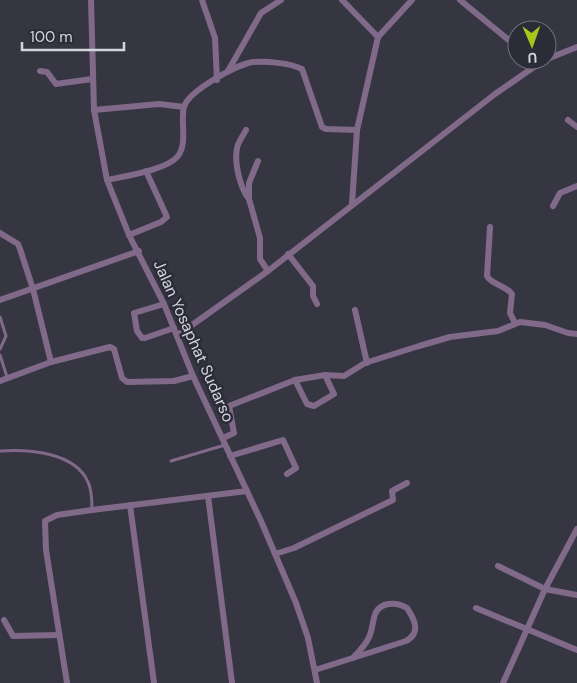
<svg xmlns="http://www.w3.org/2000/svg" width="577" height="683" font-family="'DM Sans',sans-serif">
<rect width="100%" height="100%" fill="#363643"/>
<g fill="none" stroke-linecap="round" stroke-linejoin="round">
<g stroke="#816a89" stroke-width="3">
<path d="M0 317 6 336 0 349"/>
<path d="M0 355 7 377"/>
<path d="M0 451C28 449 75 452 88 482 92 490 92 500 92 509"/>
<path d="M171 461 225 445"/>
</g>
<g stroke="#816a89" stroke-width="6">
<path d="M91 0 94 110 107 180 129 235 164 304 193 376 261 521 296 603 308 638 317 683"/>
<path d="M202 0 215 38 217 80"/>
<path d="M342 0 378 37"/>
<path d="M460 0 517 47"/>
<path d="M547 59 577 47"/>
<path d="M40 71 47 72 56 84 92 79"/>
<path d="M228 71 261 13 281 0"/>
<path d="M94 110 159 104 184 107"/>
<path d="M568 120 577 127"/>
<path d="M246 130C243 136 238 142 237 148 234 163 240 188 249 199"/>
<path d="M258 161 249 183V199L260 238V259L268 271"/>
<path d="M107 180C125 176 167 170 178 156 188 143 180 121 184 107 188 91 238 64 253 62 268 61 289 63 302 69L322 127 326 129 357 130"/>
<path d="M352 204 357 130 378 37 412 0"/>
<path d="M553 206 560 193 577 186"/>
<path d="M490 227 487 276C492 285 505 285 512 294L510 313 515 323"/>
<path d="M0 233 18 244 20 249 33 289 51 362"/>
<path d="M129 235 161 222 167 217 146 171"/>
<path d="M288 254 313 286V296L317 304"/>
<path d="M0 300 139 251"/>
<path d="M164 304 134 313 137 331 142 338H145L174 328"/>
<path d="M355 310 367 363"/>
<path d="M178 335 268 271 495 94 544 60"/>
<path d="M295 380 307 404 314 406 334 394 325 375"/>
<path d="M0 381 51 362 110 347 114 349 122 378 127 382 174 381 193 376"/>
<path d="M223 438 234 433 229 406 295 380 325 375 344 376 365 363 419 346 450 337 498 331 520 322 545 325 568 333 577 334"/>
<path d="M230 456 283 440 296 468 287 474"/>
<path d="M208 496 232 683"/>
<path d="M130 505 154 683"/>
<path d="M275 554 294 548 393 500 392 491 407 483"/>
<path d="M498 566 545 589 577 595"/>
<path d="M476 608 577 650"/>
<path d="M4 620 13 636 59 635"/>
<path d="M315 670 406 641C421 633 415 620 407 608 401 604 395 603 388 604 369 608 376 626 368 639 365 646 358 652 353 658"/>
<path d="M67 683 46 550 45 521 57 515 92 510 247 491"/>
<path d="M503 683 545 589 577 529"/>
</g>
</g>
<g text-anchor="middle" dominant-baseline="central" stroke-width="5" stroke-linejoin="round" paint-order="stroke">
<g font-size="16" fill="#d4d4dd" stroke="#2c2c39">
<text transform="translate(194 341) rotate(66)">Jalan Yosaphat Sudarso</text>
</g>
</g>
<g transform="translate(532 45) rotate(178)"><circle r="24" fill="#2c2c39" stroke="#6f6f7b"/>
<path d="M0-4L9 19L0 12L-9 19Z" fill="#a8c71c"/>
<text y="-8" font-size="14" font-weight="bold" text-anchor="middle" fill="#d4d4dd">U</text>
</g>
<path d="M22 42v8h102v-8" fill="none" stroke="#d4d4dd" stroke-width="2.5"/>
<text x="30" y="42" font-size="15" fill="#d4d4dd" stroke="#2c2c39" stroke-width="4" paint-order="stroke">100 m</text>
</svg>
